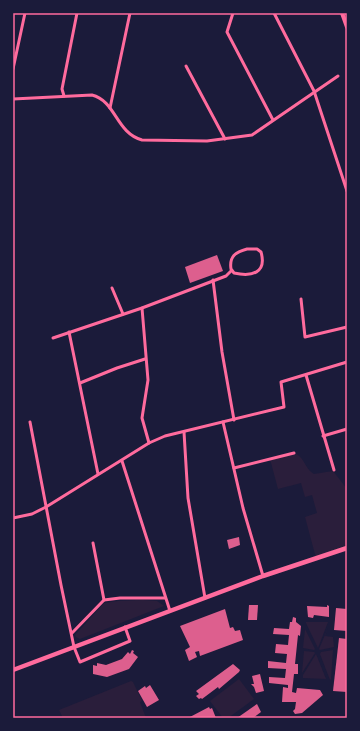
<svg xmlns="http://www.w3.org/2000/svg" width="360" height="731" font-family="Raleway,sans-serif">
<rect width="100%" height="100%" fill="#1b1b3a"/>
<g fill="#2a1e3b">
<path d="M294 453C305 457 304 468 314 474L333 471 347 489V548L316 558 305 517 317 513 312 495 305 497 301 483 278 489 270 459Z"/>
<path d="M143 600 157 601 164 606 80 639 76 637 75 635 104 603 118 601Z"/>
<path d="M306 622H328L318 648 306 623Z"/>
<path d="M328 628 325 636 333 637 334 647 320 650 319 649Z"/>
<path d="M305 629 315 649 314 650 303 648Z"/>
<path d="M333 650 331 679 330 680 320 654 321 652Z"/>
<path d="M304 651 314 652 315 653 302 673Z"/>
<path d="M316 654 326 679 303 678V675Z"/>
<path d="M239 679 254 699 228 718H223L210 701Z"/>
<path d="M131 681 133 682 142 701 140 702 146 718H63L59 710Z"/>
</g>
<g fill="#dd5f8e">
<path d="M217 255 223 271 190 283 185 267Z"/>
<path d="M239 537 240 545 229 549 227 540Z"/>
<path d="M249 605H258L257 620H248Z"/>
<path d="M327 605 329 606V617L314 615 313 618 308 617 307 606 327 607Z"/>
<path d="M336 608 347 609V631L334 630Z"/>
<path d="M225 609 230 628 233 627 235 631 240 630 243 640 200 656 199 651 195 652 197 657 189 661 185 650 190 647 180 626Z"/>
<path d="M293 617 296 618V622L301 626 300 636 298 635 295 664H298V674H294L292 692 296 693 297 688 320 690 323 695 302 713 295 714 293 711 295 709 296 702H282L283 687 288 688V685L269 683V677L285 678 286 669 268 668V661L286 663 287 654 275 653 276 644 288 645 289 635 273 634 274 628 289 629 290 622H292Z"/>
<path d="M339 638 347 639V692L333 691Z"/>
<path d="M132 650 134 651 133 653 138 657 129 669 107 677 93 674V665L97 666V663L106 665 122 659 128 652 130 654Z"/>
<path d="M233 664 240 670 239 672 219 689 218 687 202 699 201 698 199 699 196 696 199 694 196 691Z"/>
<path d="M260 674 264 691 256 693 254 687 251 684H254L252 676Z"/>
<path d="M150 685 159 700 147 707 138 691 145 686 146 688Z"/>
<path d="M257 704 261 712 253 718H237Z"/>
<path d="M209 707 210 709 212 708 216 718H188Z"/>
</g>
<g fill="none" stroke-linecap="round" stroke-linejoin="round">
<g stroke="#ff6b9d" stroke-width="3">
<path d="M233 13 227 32 273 120"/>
<path d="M274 13 314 91 347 191"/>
<path d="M186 66 225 139"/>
<path d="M13 69 25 13"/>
<path d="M64 96 62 89 77 13"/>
<path d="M13 99 92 95C116 101 116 133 142 140L207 141 252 135 338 76"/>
<path d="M110 108 130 13"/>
<path d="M247 249H257L261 252C267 273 252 277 234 273L231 269C229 256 236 252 247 249Z"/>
<path d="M213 280 222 352 234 420"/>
<path d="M112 288 123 314"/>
<path d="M301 299 305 337 347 327"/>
<path d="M142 308 148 380 142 418 149 443"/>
<path d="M69 332 98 474"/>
<path d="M53 338 142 308 226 276 231 271"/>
<path d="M306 375 334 470"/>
<path d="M80 383 117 368 145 359"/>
<path d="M30 422 61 585 74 647 80 662 130 641 125 627"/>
<path d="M223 422 243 508 263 576"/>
<path d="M184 432 188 498 205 598"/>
<path d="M323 436 347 429"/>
<path d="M122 461 170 611"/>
<path d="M234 468 294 453"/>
<path d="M13 518 32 514 46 507 149 443 165 436 284 407 281 382 347 362"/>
<path d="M93 543 104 600"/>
<path d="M72 633 104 600 120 598H165"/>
</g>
<path stroke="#ff6b9d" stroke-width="4" d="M342 13 347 27"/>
<path stroke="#ff6b9d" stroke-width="4.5" d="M13 670 263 576 347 548"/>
</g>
<rect width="360" height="731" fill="none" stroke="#1b1b3a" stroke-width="28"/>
<rect x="14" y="14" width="332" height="703" fill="none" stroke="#ff6b9d" stroke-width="1.5"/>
</svg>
